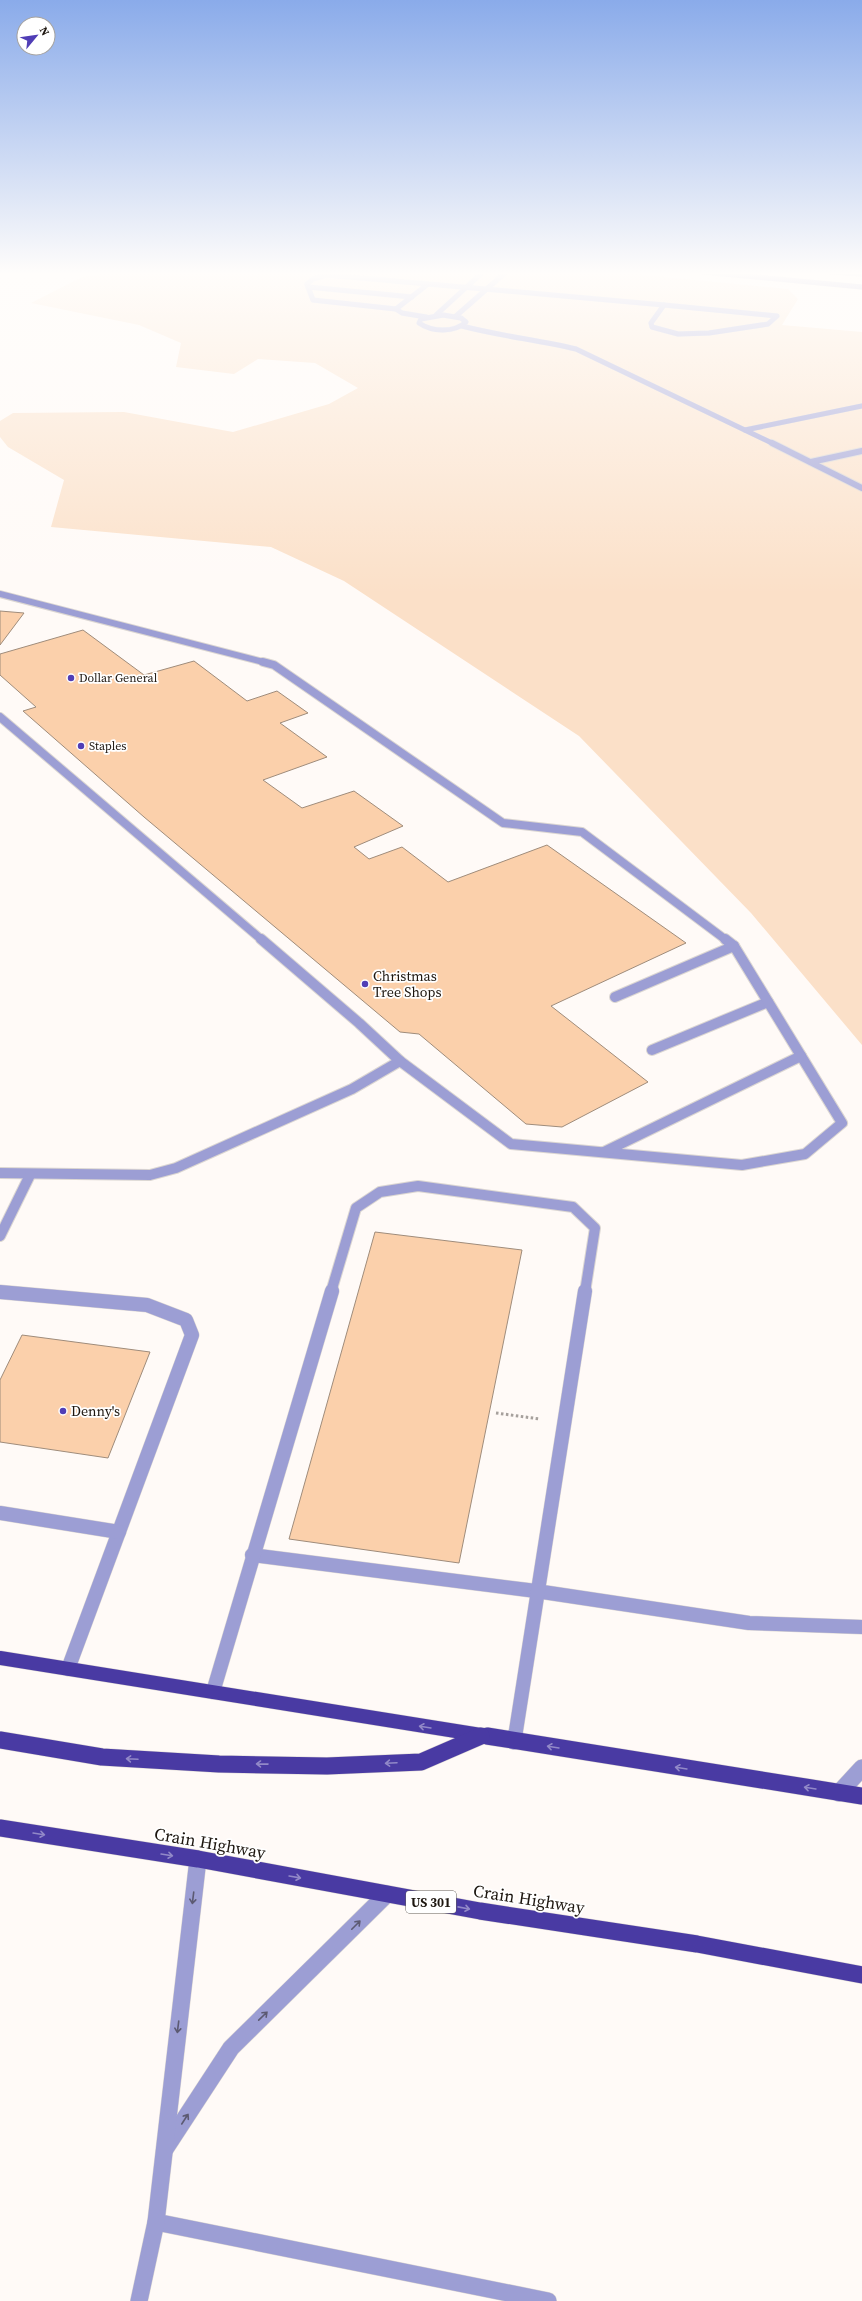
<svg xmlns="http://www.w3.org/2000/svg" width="862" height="2301" font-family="'Source Serif 4',serif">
<rect width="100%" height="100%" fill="#fffaf7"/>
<path fill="#fbe0c8" d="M123 272H615L788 289 798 299 782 325 862 332V1045L751 913 579 736 344 581 271 547 51 527 64 480 8 447 0 437V421L13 413 124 412 233 432 329 404 358 388 315 363 258 359 234 374 176 367 181 343 139 325 31 303 82 277Z"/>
<g fill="#fbd0ab" stroke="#9f8c7b">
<path d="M0 611 24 613 0 645Z"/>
<path d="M83 630 144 675 194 661 247 701 277 691 308 713 280 723 327 757 263 780 302 808 354 791 403 826 354 847 369 859 402 847 448 882 547 845 686 943 551 1006 648 1082 562 1127 526 1124 419 1034 400 1032 144 817 23 711 36 707 0 675V654Z"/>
<path d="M375 1232 522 1250 459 1563 289 1539Z"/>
<path d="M22 1335 150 1352 108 1458 0 1442V1380Z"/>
</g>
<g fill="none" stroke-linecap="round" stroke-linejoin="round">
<g stroke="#dbd6d2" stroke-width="5.5">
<g id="service-far5">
<path d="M428 284 396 309 313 300 307 284 313 279 327 275 664 305"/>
<path d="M308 287 412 297"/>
<path d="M664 305 777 316 768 324 709 333 678 334 652 327 651 323Z"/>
<path d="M396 309 402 313 426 317"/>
<path d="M436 315 483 272"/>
<path d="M443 315 461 318 466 322C454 333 432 332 419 323L421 319Z"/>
<path d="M456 316 506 272"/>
<path d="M462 326C500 336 538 340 576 349L774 444"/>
<path d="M745 430 862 406"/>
</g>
</g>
<g stroke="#dbd6d2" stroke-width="8">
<g id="service-far4">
<path d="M772 443 862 488"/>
<path d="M811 462 862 451"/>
<path d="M0 594 267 663"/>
</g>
</g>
<g stroke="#dbd6d2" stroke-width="10">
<g id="service-far3">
<path d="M263 662 274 665 503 823 582 832 726 940"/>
<path d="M0 717 262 940"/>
</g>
</g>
<g stroke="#dbd6d2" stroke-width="12">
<g id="service-far2">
<path d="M615 997 734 946"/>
<path d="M652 1050 768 1002"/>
<path d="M400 1061 511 1144 742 1165 805 1154 842 1123 734 946 725 939"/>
<path d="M604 1152 801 1056"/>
<path d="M0 1173 150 1175 176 1168 352 1089 400 1061 359 1023 261 939"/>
<path d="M331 1292 356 1208 380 1192 418 1186 573 1207 595 1228 585 1292"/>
</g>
</g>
<g stroke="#dbd6d2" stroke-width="15">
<g id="service-far1">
<path d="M0 1292 147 1305 186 1320 192 1335 68 1669"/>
<path d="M0 1513 119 1532"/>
<path d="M252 1555 536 1591 749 1623 862 1627"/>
<path d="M213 1692 332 1291"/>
<path d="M515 1737 585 1291"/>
</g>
</g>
<g stroke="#dbd6d2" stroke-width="18">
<g id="service">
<path d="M514 1741 515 1736"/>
<path d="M839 1793 862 1768"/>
<path d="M156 2222 548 2301"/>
</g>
</g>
<g stroke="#dbd6d2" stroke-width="12">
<path id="minor-far1" d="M0 1236 30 1175"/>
</g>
<g stroke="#dbd6d2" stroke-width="18">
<g id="minor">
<path d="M165 2149 231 2048 387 1894"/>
<path d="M139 2301 156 2222 198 1859"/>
</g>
</g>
<g stroke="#dbd6d2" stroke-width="5.5">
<g id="secondary">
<path d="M703 272 862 287"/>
<path d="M831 272 862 274"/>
</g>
</g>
<g stroke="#dbd6d2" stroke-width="15">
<g id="trunk-far1">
<path d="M0 1658 493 1737"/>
<path d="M479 1737 481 1736"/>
</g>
</g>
<g stroke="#dbd6d2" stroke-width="18">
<g id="trunk">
<path d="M487 1736 862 1796"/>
<path d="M0 1740 102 1757 219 1764 327 1766 421 1762 481 1736"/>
<path d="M0 1828 198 1859 480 1911 697 1944 862 1975"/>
</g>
</g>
<path stroke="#a6a09c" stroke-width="1" stroke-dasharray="1 1" stroke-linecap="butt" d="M662 272 682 273"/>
<path stroke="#a6a09c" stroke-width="3" stroke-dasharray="2.5 2.5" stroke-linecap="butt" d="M496 1413 540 1419"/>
<use href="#service-far5" stroke="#9c9ed4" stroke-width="5"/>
<use href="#service-far4" stroke="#9c9ed4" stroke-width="6"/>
<use href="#service-far3" stroke="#9c9ed4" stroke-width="8"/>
<use href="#service-far2" stroke="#9c9ed4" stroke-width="10"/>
<use href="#service-far1" stroke="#9c9ed4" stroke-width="14"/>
<use href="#service" stroke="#9c9ed4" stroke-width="17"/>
<use href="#minor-far1" stroke="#9c9ed4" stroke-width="10"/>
<use href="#minor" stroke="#9c9ed4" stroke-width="17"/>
<use href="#secondary" stroke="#716fbd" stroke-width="5"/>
<use href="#trunk-far1" stroke="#493aa3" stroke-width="14"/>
<use href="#trunk" stroke="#493aa3" stroke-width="17"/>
</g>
<defs><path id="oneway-shaft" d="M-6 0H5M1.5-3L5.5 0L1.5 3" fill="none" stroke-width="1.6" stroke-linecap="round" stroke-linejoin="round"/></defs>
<g stroke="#9289c8">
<use href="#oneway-shaft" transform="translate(425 1727) rotate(-171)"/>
<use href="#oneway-shaft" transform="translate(553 1747) rotate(-171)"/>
<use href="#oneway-shaft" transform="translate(132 1759) rotate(-177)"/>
<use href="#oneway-shaft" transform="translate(391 1763) rotate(177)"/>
<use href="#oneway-shaft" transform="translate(262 1764) rotate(-179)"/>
<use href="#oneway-shaft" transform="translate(681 1768) rotate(-171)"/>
<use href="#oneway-shaft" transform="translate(810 1788) rotate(-171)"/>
<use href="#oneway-shaft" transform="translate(39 1834) rotate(9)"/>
<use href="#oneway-shaft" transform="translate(167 1855) rotate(9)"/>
<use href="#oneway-shaft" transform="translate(295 1877) rotate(10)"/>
<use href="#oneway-shaft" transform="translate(464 1908) rotate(11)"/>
</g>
<g stroke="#5c5a72">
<use href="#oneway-shaft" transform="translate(193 1898) rotate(97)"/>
<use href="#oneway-shaft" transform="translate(356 1925) rotate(-45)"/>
<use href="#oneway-shaft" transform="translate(263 2016) rotate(-44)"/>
<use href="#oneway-shaft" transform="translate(178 2027) rotate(97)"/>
<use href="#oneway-shaft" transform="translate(185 2119) rotate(-57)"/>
</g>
<linearGradient id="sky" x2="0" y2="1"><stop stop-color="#8aabea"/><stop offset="0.46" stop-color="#fffdfb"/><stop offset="1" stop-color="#fffdfb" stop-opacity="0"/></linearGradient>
<rect width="862" height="594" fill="url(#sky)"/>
<g fill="#503eb6" stroke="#fff" stroke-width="1.5">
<circle cx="71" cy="678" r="4"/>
<circle cx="81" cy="746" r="4"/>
<circle cx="365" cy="984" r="4"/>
<circle cx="63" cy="1411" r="4"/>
</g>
<g text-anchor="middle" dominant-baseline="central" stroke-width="3.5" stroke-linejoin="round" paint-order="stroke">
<g font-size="12" fill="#1d160f" stroke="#fff" text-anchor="start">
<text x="79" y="678">Dollar General</text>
<text x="89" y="746">Staples</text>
</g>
<rect fill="#fff" stroke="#615c57" stroke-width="1" x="406" y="1891" width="50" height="22" rx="3"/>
<g font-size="13" font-weight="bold" fill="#1d160f">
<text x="431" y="1902">US 301</text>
</g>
<g font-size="14" fill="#1d160f" stroke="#fff" text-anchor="start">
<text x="373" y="976">Christmas<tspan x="373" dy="16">Tree Shops</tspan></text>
<text x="71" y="1411">Denny's</text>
</g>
<g font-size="17" fill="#1d160f" stroke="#fff">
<text transform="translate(210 1843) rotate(10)">Crain Highway</text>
<text transform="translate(529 1899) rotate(9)">Crain Highway</text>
</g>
</g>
<g transform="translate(36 36) rotate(61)"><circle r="19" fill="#ffffff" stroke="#a5a29f"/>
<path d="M0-3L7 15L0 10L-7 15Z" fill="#503eb6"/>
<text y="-6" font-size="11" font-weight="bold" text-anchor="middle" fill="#1d160f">N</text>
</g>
</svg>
